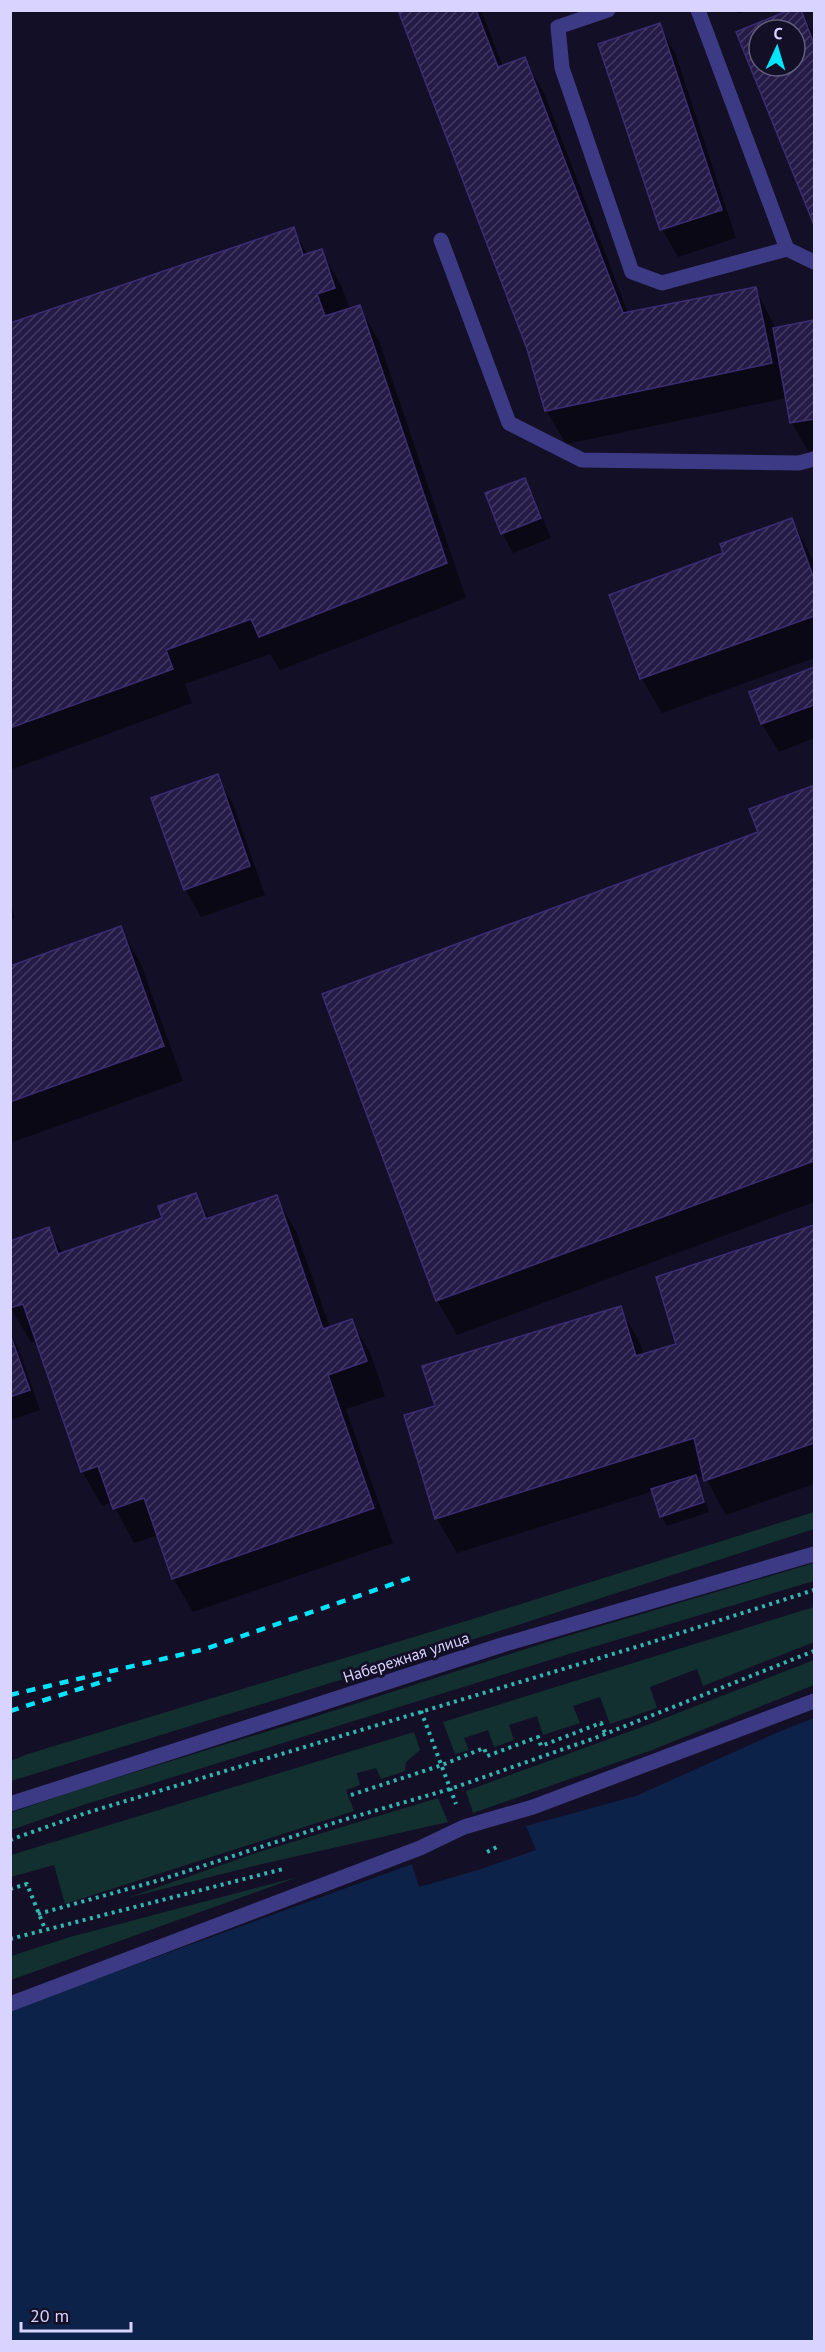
<svg xmlns="http://www.w3.org/2000/svg" width="825" height="2352" font-family="'PT Sans',sans-serif">
<defs>
<pattern id="building-hatch" width="6" height="6" patternUnits="userSpaceOnUse" patternTransform="scale(1.5)"><rect width="6" height="6" fill="#241b47"/><path d="M-1 1l2-2M0 6l6-6M5 7l2-2" fill="none" stroke="#433b63"/></pattern>
</defs>
<rect width="100%" height="100%" fill="#130f26"/>
<g fill="#12302f">
<path d="M814 1512V1529L487 1635 11 1781V1761L28 1754 476 1618Z"/>
<path d="M814 1563V1581L566 1655 83 1805 11 1830 10 1813 77 1790 317 1716 557 1639Z"/>
<path d="M814 1607V1642L703 1686 697 1669 650 1687 657 1708 610 1724 600 1697 573 1706 580 1723 543 1735 537 1716 509 1725 514 1740 494 1747 488 1730 464 1738 469 1750 455 1754 443 1722Z"/>
<path d="M814 1660V1685L652 1750 473 1813 466 1791 642 1727Z"/>
<path d="M414 1732 420 1750 406 1762 405 1771 381 1779 376 1768 357 1773 360 1785 346 1790 354 1811 65 1904 54 1865 11 1877V1855Z"/>
<path d="M438 1798 448 1822 262 1864 127 1898 256 1853Z"/>
<path d="M298 1877 11 1980V1956L70 1937Z"/>
</g>
<path fill="#0c2248" d="M814 1718V2341L11 2342V2010L412 1864 419 1887 478 1870 536 1850 526 1826 636 1796 776 1733Z"/>
<g fill="#0007" fill-rule="evenodd">
<path d="M399 10H481L503 67 524 59 544 93 628 313 755 288 776 329 814 322V450L808 451 792 423 787 398 566 444 546 410 529 348Z"/>
<path d="M736 10H748L738 14Z"/>
<path d="M800 10 814 36V221L738 33ZM759 30H795V66H759Z"/>
<path d="M659 25 675 53 736 238 678 257 662 229Z"/>
<path d="M293 229 308 255 321 251 341 285 350 310 359 307 379 341 466 598 280 670 270 654 185 684 192 703 10 770V324Z"/>
<path d="M524 479 535 499 551 538 513 553 502 533Z"/>
<path d="M792 520 814 562V658L662 713 642 679 611 596 725 554Z"/>
<path d="M814 669V738L779 752 762 724 751 693Z"/>
<path d="M217 776 233 804 265 895 201 917 185 889Z"/>
<path d="M811 788 814 794V1202L457 1335 437 1300 760 833Z"/>
<path d="M10 903 15 918 10 920Z"/>
<path d="M120 928 140 962 183 1081 10 1143V967Z"/>
<path d="M196 1195 210 1220 276 1197 296 1231 330 1328 351 1321 371 1355 385 1396 346 1409 393 1543 193 1612 173 1578 158 1535 134 1543 112 1502 102 1506 82 1471 37 1340 31 1342 10 1307 48 1229 63 1254 164 1219Z"/>
<path d="M814 1227V1484L726 1515 704 1475 696 1478 709 1512 667 1526 661 1516 654 1491 457 1553 437 1519 406 1416 436 1407 620 1308 640 1343 644 1355 677 1345 658 1277Z"/>
<path d="M10 1333 17 1345 40 1410 11 1420Z"/>
</g>
<g fill="url(#building-hatch)" stroke="#3b2d73" stroke-width="1.5" fill-rule="evenodd">
<path d="M398 10H476L498 67 525 57 623 313 756 287 772 363 545 411 527 349Z"/>
<path d="M789 10H801L814 44V225L736 32ZM759 30H795V66H759Z"/>
<path d="M660 23 722 210 660 230 598 44Z"/>
<path d="M294 227 303 255 322 249 335 288 317 294 325 316 360 305 447 563 259 637 251 619 166 650 173 669 10 728V323Z"/>
<path d="M814 320V419L790 423 773 328Z"/>
<path d="M525 478 541 518 501 534 485 493Z"/>
<path d="M792 518 814 579V616L640 679 609 595 723 553 720 544Z"/>
<path d="M814 667V705L761 724 749 692Z"/>
<path d="M218 774 250 866 184 890 151 798Z"/>
<path d="M812 786 814 794V1161L436 1301 322 994 758 832 749 809Z"/>
<path d="M121 926 164 1046 10 1102V966Z"/>
<path d="M196 1193 206 1219 277 1195 323 1329 352 1319 367 1361 328 1375 374 1508 172 1579 144 1498 113 1509 98 1466 81 1472 23 1304 10 1308V1241L49 1227 58 1254 162 1218 158 1206Z"/>
<path d="M814 1225V1443L704 1481 694 1438 435 1519 404 1415 435 1406 422 1366 621 1306 636 1356 676 1344 656 1277Z"/>
<path d="M10 1334 30 1390 10 1397Z"/>
<path d="M696 1475 704 1502 660 1517 651 1489Z"/>
</g>
<g fill="none" stroke-linecap="round" stroke-linejoin="round">
<g stroke="#2fb8b0" stroke-width="4" stroke-dasharray="3 4.5" stroke-linecap="butt">
<path d="M421 1711 456 1804"/>
<path d="M351 1795 442 1765 484 1748 487 1756 538 1737 541 1746 601 1723 605 1733"/>
<path d="M10 1840 86 1813 646 1644 814 1590"/>
<path d="M487 1852 497 1847"/>
<path d="M10 1889 27 1884 45 1929"/>
<path d="M38 1914 160 1880 343 1820 450 1789 595 1738 814 1651"/>
<path d="M10 1939 283 1869"/>
</g>
<g stroke="#3d3a85" stroke-width="15">
<path d="M608 10 558 27 562 68 632 272 662 283 787 249 814 262"/>
<path d="M698 10 787 249"/>
<path d="M441 240 509 423 582 460 799 463 814 459"/>
</g>
<g stroke="#3d3a85" stroke-width="15">
<path d="M10 1804 502 1645 814 1554"/>
<path d="M10 2004 420 1848 464 1827 533 1807 814 1701"/>
</g>
<g stroke="#00e5ff" stroke-width="4.5" stroke-dasharray="9 8" stroke-linecap="butt">
<path d="M10 1695 205 1649 410 1578"/>
<path d="M10 1711 111 1679"/>
</g>
</g>
<g text-anchor="middle" dominant-baseline="central" stroke-width="6" stroke-linejoin="round" paint-order="stroke">
<g font-size="16" fill="#d9d4ff" stroke="#130f26">
<text transform="translate(406 1657) rotate(-18)">Набережная улица</text>
</g>
</g>
<rect width="825" height="2352" fill="none" stroke="#d9d4ff" stroke-width="24"/>
<g transform="translate(777 48) rotate(4)"><circle r="28" fill="#130f26" stroke="#625e7d" stroke-width="1.5"/>
<path d="M0-4.5L10 22L0 15L-10 22Z" fill="#00e5ff"/>
<text y="-9" font-size="16" font-weight="bold" text-anchor="middle" fill="#d9d4ff">С</text>
</g>
<path d="M21 2322v9h110v-9" fill="none" stroke="#d9d4ff" stroke-width="3"/>
<text x="30" y="2322" font-size="18" fill="#d9d4ff" stroke="#130f26" stroke-width="4.5" paint-order="stroke">20 m</text>
</svg>
